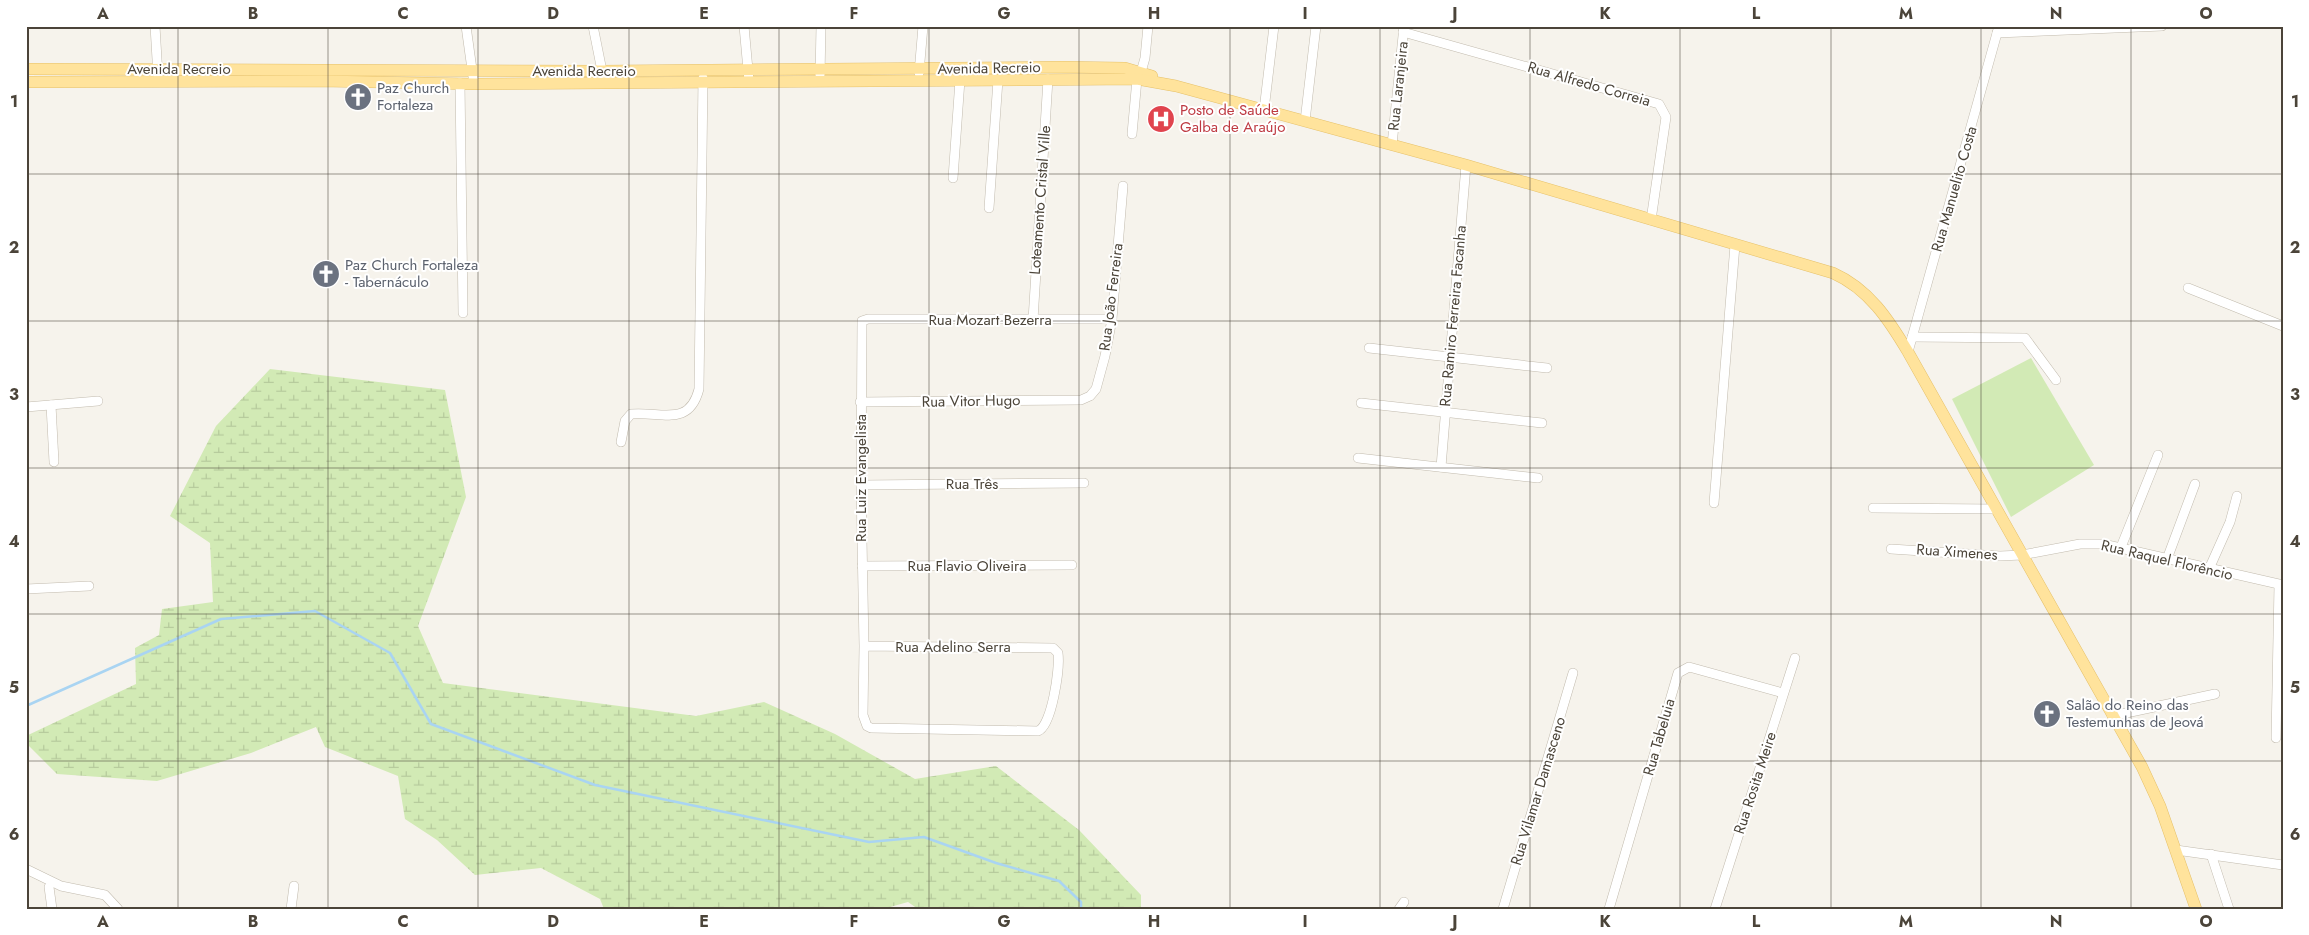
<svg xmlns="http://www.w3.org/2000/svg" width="2309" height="935" font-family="Jost,sans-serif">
<defs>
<pattern id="wetland-marsh" width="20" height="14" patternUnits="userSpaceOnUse" patternTransform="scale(1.25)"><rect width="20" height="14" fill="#d2eab5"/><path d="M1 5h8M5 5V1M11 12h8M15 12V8" fill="none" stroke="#b6ca9c"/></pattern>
</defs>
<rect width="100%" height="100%" fill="#f6f3ec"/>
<path fill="url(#wetland-marsh)" d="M270 369 445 390 466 497 418 626 443 683 696 716 764 702 835 734 915 779 996 766 1079 830 1141 895V909H918L908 902 883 909H604L600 899 541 868 475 875 437 840 405 819 398 776 325 747 316 727 251 753 157 781 57 774 26 743V736L136 684 135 648 159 635 162 609 213 602 210 543 170 516 216 426Z"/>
<path fill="#d2eab5" d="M2031 358 2094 465 2011 517 1952 399Z"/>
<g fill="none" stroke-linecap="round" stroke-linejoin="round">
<path stroke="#a9d4f2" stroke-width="2.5" d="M26 706 221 619 315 611 390 653 431 724 595 785 869 842 924 837 996 863 1059 881 1081 902V909"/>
<g stroke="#c2bbae" stroke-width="10">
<g id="minor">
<path d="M155 26 158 76"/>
<path d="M466 26 474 84"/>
<path d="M593 26 603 76"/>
<path d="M744 26 749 81"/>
<path d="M1403 32 1659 104 1666 117 1651 220"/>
<path d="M1997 33 2162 26"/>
<path d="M1141 72 1145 58 1148 26"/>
<path d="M919 73 923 26"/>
<path d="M820 76 821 26"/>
<path d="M460 83 463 313"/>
<path d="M1264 110 1274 26"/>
<path d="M1305 121 1316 26"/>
<path d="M1132 134 1137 79"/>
<path d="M1392 145 1404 26"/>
<path d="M953 178 960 80"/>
<path d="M989 208 998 80"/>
<path d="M2188 288 2283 326"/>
<path d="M1033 320 1048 79"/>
<path d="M1912 337 2025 338 2056 380"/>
<path d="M1369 348 1547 368"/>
<path d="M1908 352 1999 26"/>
<path d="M860 402 1081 400 1090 396 1096 389 1105 356 1112 319 1123 186"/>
<path d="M1361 403 1542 423"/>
<path d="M51 405 54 462"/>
<path d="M26 407 98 401"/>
<path d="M621 442 625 421 631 414C661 411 689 428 699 389L703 78"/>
<path d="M1358 458 1538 478"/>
<path d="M1441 467 1466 165"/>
<path d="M861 485 1084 483"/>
<path d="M1714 503 1735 245"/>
<path d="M1873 508 1996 509"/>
<path d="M2121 547 2158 455"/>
<path d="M1891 549 2000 556 2022 555 2080 544H2103L2283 585"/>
<path d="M2167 559 2195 484"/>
<path d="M862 566 1072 565"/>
<path d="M2209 569 2230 522 2237 496"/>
<path d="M26 589 89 586"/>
<path d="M864 646 863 715 867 726 871 728 1038 731C1052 726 1060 668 1058 653L1053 648 864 646 861 485 862 321 868 319H1112"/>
<path d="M2112 716 2215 694"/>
<path d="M2276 738 2279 585"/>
<path d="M2176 850 2283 865"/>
<path d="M2211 854 2229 909"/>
<path d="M26 869 61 886 105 895 118 909"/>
<path d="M49 887 52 909"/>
<path d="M291 909 294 886"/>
<path d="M1399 909 1404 902"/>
<path d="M1503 909 1573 673"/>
<path d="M1609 909 1678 673 1689 667 1783 693"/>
<path d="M1715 909 1795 658"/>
</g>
</g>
<g stroke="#e6c16a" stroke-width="12">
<g id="major">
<path d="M26 69 602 71 1062 67 1125 68 1152 76"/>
<path d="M26 82 321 81 474 84 1137 79 1176 86 1466 165 1833 273C1869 289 1889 320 1908 352L2142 767 2160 806 2196 909"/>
</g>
</g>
<use href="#minor" stroke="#fff" stroke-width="9"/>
<use href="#major" stroke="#ffe39c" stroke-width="11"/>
</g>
<path fill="none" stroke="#4b4439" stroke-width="1" stroke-opacity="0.55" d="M178 26V909M328 26V909M478 26V909M629 26V909M779 26V909M929 26V909M1079 26V909M1230 26V909M1380 26V909M1530 26V909M1680 26V909M1831 26V909M1981 26V909M2131 26V909M26 174H2283M26 321H2283M26 468H2283M26 614H2283M26 761H2283"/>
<defs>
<g id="church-disc" transform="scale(1.4375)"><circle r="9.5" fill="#6b7280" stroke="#fff"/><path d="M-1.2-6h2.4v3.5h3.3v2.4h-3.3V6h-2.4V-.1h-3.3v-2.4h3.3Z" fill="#fff"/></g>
<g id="hospital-disc" transform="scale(1.4375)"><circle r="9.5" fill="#e0444e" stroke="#fff"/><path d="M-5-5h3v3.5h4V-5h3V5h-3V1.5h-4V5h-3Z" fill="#fff"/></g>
</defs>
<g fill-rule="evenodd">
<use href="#church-disc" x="358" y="97"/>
<use href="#hospital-disc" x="1161" y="119"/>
<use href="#church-disc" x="326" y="274"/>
<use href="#church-disc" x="2047" y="714"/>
</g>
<g text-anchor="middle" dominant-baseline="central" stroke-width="4" stroke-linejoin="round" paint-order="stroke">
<g font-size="15" fill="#4b4439" stroke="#fff">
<text transform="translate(989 68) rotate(-1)">Avenida Recreio</text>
<text x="179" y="69">Avenida Recreio</text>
<text x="584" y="71">Avenida Recreio</text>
<text transform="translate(1589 84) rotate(16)">Rua Alfredo Correia</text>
<text transform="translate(1398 86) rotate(-84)">Rua Laranjeira</text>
<text transform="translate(1954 189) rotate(-74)">Rua Manuelito Costa</text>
<text transform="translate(1040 200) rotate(-86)">Loteamento Cristal Ville</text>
<text transform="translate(1111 297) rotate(-83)">Rua João Ferreira</text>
<text transform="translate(1453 316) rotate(-85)">Rua Ramiro Ferreira Facanha</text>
<text x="990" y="320">Rua Mozart Bezerra</text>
<text transform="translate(971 401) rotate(-1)">Rua Vitor Hugo</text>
<text transform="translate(861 478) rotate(-90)">Rua Luiz Evangelista</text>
<text x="972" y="484">Rua Três</text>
<text transform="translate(1957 552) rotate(4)">Rua Ximenes</text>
<text transform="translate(2167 560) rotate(13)">Rua Raquel Florêncio</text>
<text x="967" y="566">Rua Flavio Oliveira</text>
<text x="953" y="647">Rua Adelino Serra</text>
<text transform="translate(1659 737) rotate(-74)">Rua Tabeluia</text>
<text transform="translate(1755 783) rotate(-72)">Rua Rosita Meire</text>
<text transform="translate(1538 791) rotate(-73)">Rua Vilamar Damasceno</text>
</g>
<g font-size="15" fill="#5b616d" stroke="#fff" text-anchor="start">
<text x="377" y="88">Paz Church<tspan x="377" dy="17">Fortaleza</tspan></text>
<text x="345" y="265">Paz Church Fortaleza<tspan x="345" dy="17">- Tabernáculo</tspan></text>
<text x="2066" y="705">Salão do Reino das<tspan x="2066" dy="17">Testemunhas de Jeová</tspan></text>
</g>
<g font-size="15" fill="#be3a42" stroke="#fff" text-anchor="start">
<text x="1180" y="110">Posto de Saúde<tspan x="1180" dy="17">Galba de Araújo</tspan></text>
</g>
</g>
<rect width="2309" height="935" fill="none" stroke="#ffffff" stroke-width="55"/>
<rect x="28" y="28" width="2254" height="880" fill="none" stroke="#4b4439" stroke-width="2"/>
<g font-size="16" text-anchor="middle" font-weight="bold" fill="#4b4439">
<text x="103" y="19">A</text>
<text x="253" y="19">B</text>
<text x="403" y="19">C</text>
<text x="553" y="19">D</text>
<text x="704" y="19">E</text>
<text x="854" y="19">F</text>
<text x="1004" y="19">G</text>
<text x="1154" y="19">H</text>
<text x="1305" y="19">I</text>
<text x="1455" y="19">J</text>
<text x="1605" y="19">K</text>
<text x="1756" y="19">L</text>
<text x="1906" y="19">M</text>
<text x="2056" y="19">N</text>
<text x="2206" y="19">O</text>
<text x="14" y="107">1</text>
<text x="2295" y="107">1</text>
<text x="14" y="253">2</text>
<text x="2295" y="253">2</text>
<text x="14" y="400">3</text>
<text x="2295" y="400">3</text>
<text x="14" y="547">4</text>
<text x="2295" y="547">4</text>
<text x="14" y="693">5</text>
<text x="2295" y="693">5</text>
<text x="14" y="840">6</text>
<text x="2295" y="840">6</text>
<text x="103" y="927">A</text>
<text x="253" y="927">B</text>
<text x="403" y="927">C</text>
<text x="553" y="927">D</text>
<text x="704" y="927">E</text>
<text x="854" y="927">F</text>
<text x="1004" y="927">G</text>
<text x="1154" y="927">H</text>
<text x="1305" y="927">I</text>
<text x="1455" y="927">J</text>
<text x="1605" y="927">K</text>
<text x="1756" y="927">L</text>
<text x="1906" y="927">M</text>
<text x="2056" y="927">N</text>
<text x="2206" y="927">O</text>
</g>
</svg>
